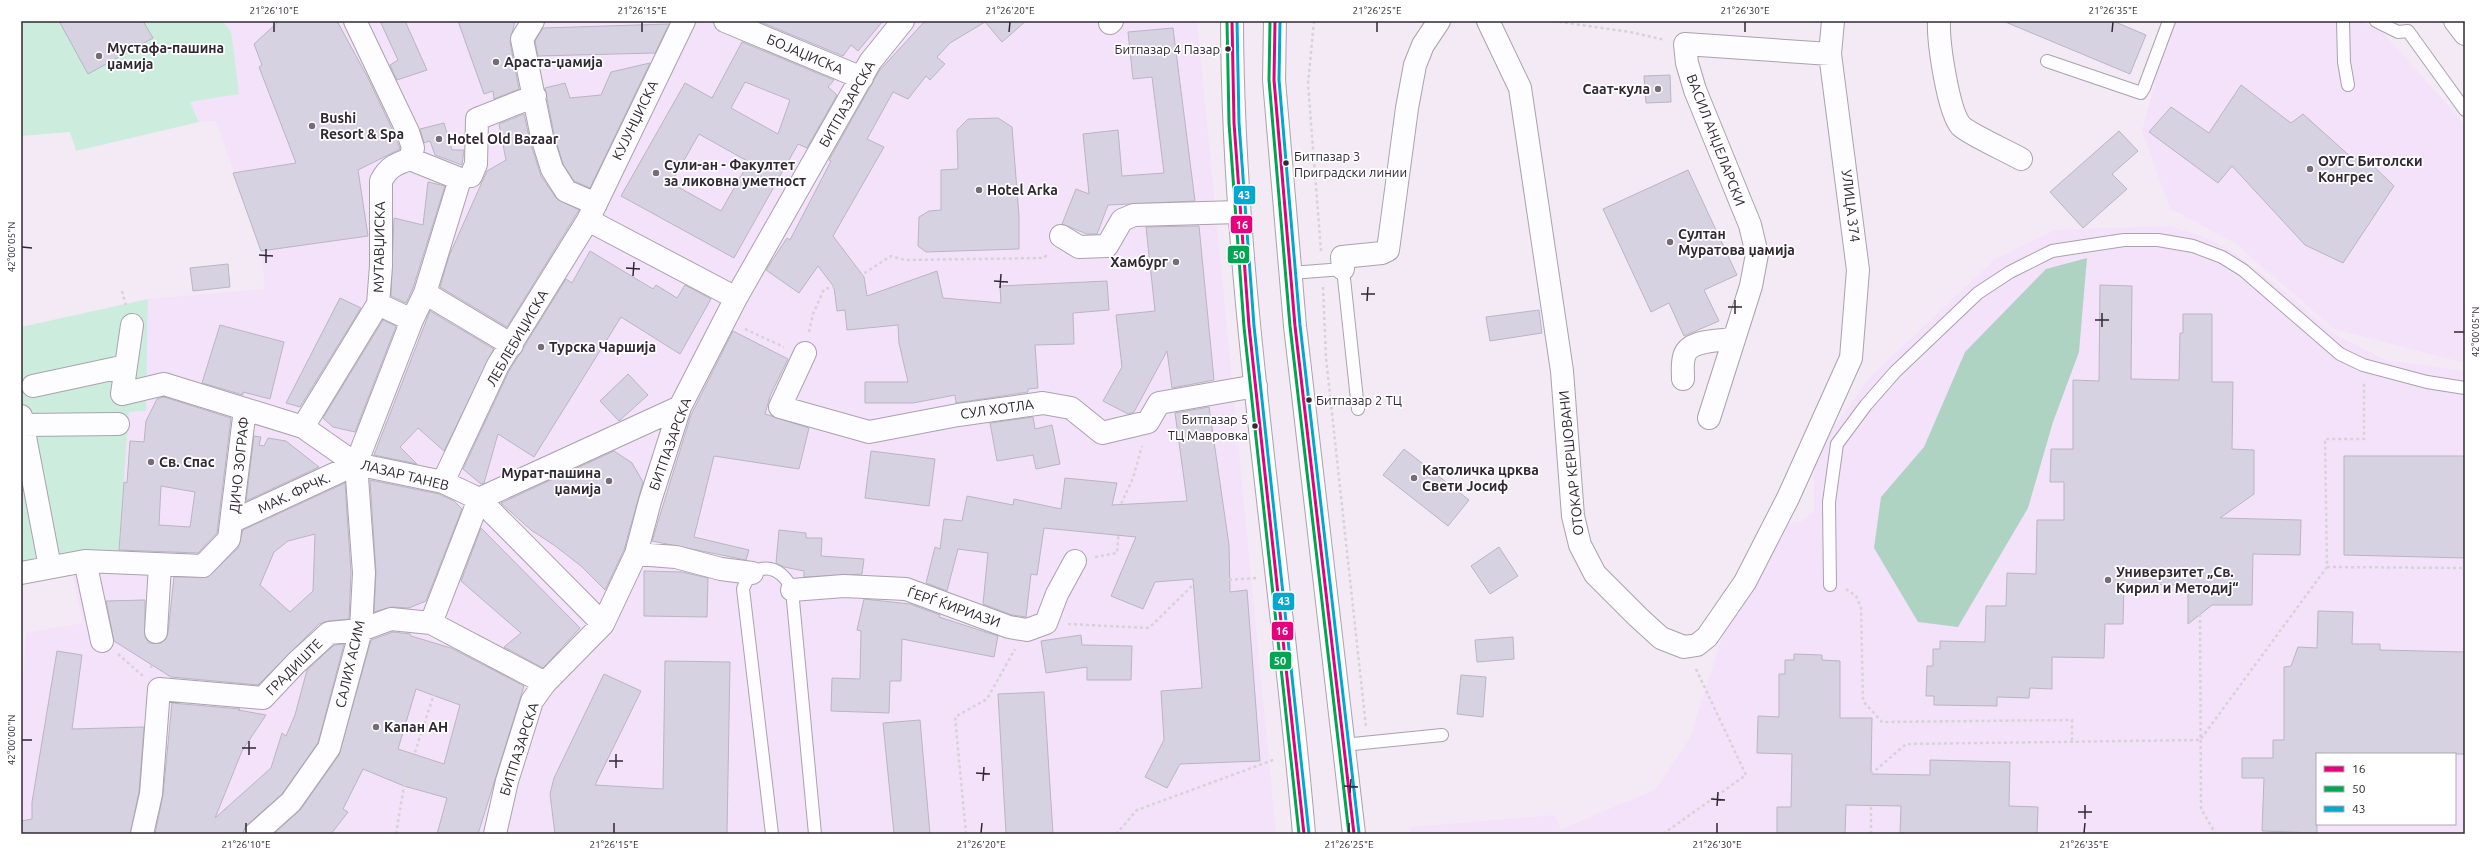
<svg xmlns="http://www.w3.org/2000/svg" width="2486" height="855" viewBox="0 0 2486 855" font-family="Ubuntu,sans-serif">
  <rect width="100%" height="100%" fill="#f3eaf6"/>
  <path fill="#f4e2fa" fill-rule="evenodd" d="M222,21H1197L1276,834H21V716L26,633L83,623L71,570L120,523L129,412L146,411L148,299L265,289L261,251L216,121L199,122L190,102L231,31Z
    M2171,21H2360L2383,33L2453,111L2465,127V359L2461,362L2334,329L2236,244L2170,208L2142,131Z
    M2170,226L2205,237L2233,252L2291,296L2332,333L2386,360L2465,371V834H1411L1410,827L1555,815L1561,829L1655,790L1690,738L1722,637L1782,522H1801L1814,511V469L1820,447L1869,378L1994,260L2055,230ZM2317,754H2455V824H2317Z"/>
  <path fill="#ccedde" d="M21,21H222L231,31L239,94L190,102L199,122L76,151L70,132L21,136Z
    M148,299L146,411L129,412L118,556L21,573V327Z"/>
  <path fill="#aed3c3" d="M2087,258L2079,352L2053,422L2028,508L1958,627L1918,622L1874,548L1881,497L1924,447L1965,352L2046,269Z"/>
  <path fill="#d7d2e1" stroke="#b9b5c1" fill-rule="evenodd" d="M59,21H143L153,38L88,74Z
    M279,21H337L368,78L396,137L400,149L358,170L368,236L261,251L233,173L296,163L259,67L262,65L254,44Z
    M380,21H405L427,70L397,80L390,65L398,60Z
    M458,21H515L510,42L519,89L494,99L493,91L484,94Z
    M758,21H883L858,51L851,45L843,56Z
    M925,21H1026L1002,42L985,22L950,43L937,57L945,64L930,80L926,76L908,99L893,92L867,139L884,147L833,236L864,277L867,296L937,271L943,298L1001,303L1000,286L1107,281L1109,310L1073,313L1074,344L1035,345L1038,388L1028,389V392L956,403L955,395L913,403H865V382H908L899,343L898,325L847,330L845,310L837,311L834,287L818,266L799,293L766,270L787,238L790,240L831,161L829,160L879,71Z
    M2003,21H2113L2146,35L2130,74Z
    M669,24L655,53L538,56L535,41L543,28Z
    M1173,28L1195,201L1108,205L1097,234H1087L1062,224L1076,189L1089,194L1083,134L1118,130L1122,176L1164,173L1152,77L1133,79L1128,32Z
    M742,42L834,80L828,87L837,95L807,148L798,144L734,258L621,196L685,83L712,98ZM745,82L790,100L778,134L731,108ZM699,134L749,162L721,211L671,183Z
    M650,63L590,188L574,181L563,164L554,134L545,88L565,83L570,98L601,95L611,72Z
    M1670,75L1671,102L1646,103L1644,76Z
    M2241,85L2291,123L2303,114L2352,158L2368,161L2394,186L2343,263L2305,245L2232,166L2218,183L2149,132L2171,107L2209,133Z
    M524,114L530,141L541,176L556,198L579,210L507,327L440,287L449,256L487,171L506,160L499,124Z
    M998,118L1012,127L1019,216V249L926,252L918,246L919,217L929,211L941,210V170L958,169L957,130L968,119Z
    M444,123L452,150H464L462,165L435,155L430,141L424,143L420,129Z
    M2119,131L2138,151L2112,174L2127,189L2083,228L2050,192Z
    M1688,170L1737,275L1704,290L1719,321L1684,336L1669,303L1651,312L1603,209Z
    M428,182L445,186L413,288L406,303L391,296L394,218L423,225Z
    M1199,226L1214,380L1172,388L1167,351L1134,412L1128,414L1103,401L1122,367L1116,315L1155,311L1146,227Z
    M590,251L653,289L656,285L677,298L685,285L711,299L680,354L621,317L534,457L498,434L484,483L481,484L463,469L509,371L566,279L572,283Z
    M228,264L230,287L193,291L190,268Z
    M2100,285L2132,286L2131,379L2179,380L2180,333H2183V314H2212V382H2233L2232,449L2254,450V494L2220,518L2301,520L2300,555L2253,554L2252,605H2212L2188,624V585L2124,584L2123,624H2105L2104,658L2052,657V689L2030,688L2029,698L1997,697V706L1934,705V696H1926L1927,666H1933V649H1940V641L1985,642L1986,606H2006L2007,573L2036,574L2037,520H2064V482H2050L2051,449H2073V380L2099,381Z
    M340,298L361,308L300,407L286,403Z
    M1539,310L1542,333L1490,341L1486,317Z
    M430,311L494,349L444,451L418,428L400,447L417,464L374,455Z
    M383,320L396,326L355,432L333,427L323,418Z
    M220,325L284,342L270,399L243,392V395L202,383Z
    M733,331L788,359L770,396L765,414L809,428L799,469L714,456L694,537L749,550L746,560L652,541L691,415Z
    M628,374L648,395L619,421L600,401Z
    M164,397L231,418L217,533L198,553L119,550L124,482L127,483L130,441L144,442L146,421L157,399ZM161,486L195,492L190,527L159,525Z
    M1209,407L1229,545L1230,592L1247,590L1260,761L1180,764L1167,788L1145,777L1164,740L1161,691L1202,688L1193,579L1155,582L1143,609L1111,596L1136,537L1044,528L1037,575L1031,574L1026,617L1012,615L983,604L988,553L958,549L947,591L926,583L935,547L940,549L944,519L962,521L967,496L1013,505L1014,499L1061,509L1065,478L1117,483L1112,505L1187,501L1175,413Z
    M1033,417L1035,429L1052,425L1060,464L1036,469L1033,455L997,461L990,423Z
    M254,436L261,437L259,445L264,446L268,438L286,441L319,467L246,501Z
    M1404,449L1469,500L1448,526L1383,475Z
    M614,451L632,463L643,482L624,550L605,590L581,566L554,545L531,530L501,503Z
    M871,451L935,459L929,506L865,498Z
    M2344,456H2465V558L2344,555Z
    M370,480L439,494L454,501L462,509L426,601L409,608L392,607L374,612L376,572Z
    M345,483L351,573L349,619L328,621L319,624L258,685L171,677L114,641L106,601L145,600V637L149,643H161L166,639L168,633L174,577H208L238,548L243,530ZM315,534L313,591L290,612L260,585L274,552L288,541Z
    M481,528L580,628L543,668L504,647L521,633L461,581Z
    M779,530L806,533V538H822L821,556L864,559L862,574L804,577V571L784,567L776,563Z
    M1499,547L1518,576L1490,594L1471,566Z
    M644,571L682,572L708,578L707,617L644,616Z
    M864,599L910,604L940,615L939,617L998,636L994,657L902,639L901,681H890L889,713L831,711L832,678L860,679L861,631L857,630Z
    M2318,611L2353,612L2352,644H2380V650L2465,652V754H2317V833L2262,831L2264,778H2242V758H2273V740H2284V667L2291,666L2298,647L2317,648Z
    M393,632L410,634L411,636L451,648L524,686L478,834H437L447,798L404,786L363,769L343,809L348,812L331,834H274L301,809L339,755L371,640ZM416,689L460,705L444,764L398,749Z
    M1081,635L1082,645L1132,646L1131,680H1087V667L1046,673L1041,641Z
    M1513,637L1514,659L1477,662L1475,640Z
    M344,644L318,743L282,794L247,825L243,834H155L163,795L172,703L240,709L238,710L266,715L242,751L215,818L271,768L282,733L286,736L295,715L307,670L334,645Z
    M57,651L82,655L72,729L144,727L139,792L130,834H21V821L32,819V802Z
    M1794,654L1822,655V660L1840,661V718H1872L1871,774L1930,775V760L2010,762L2009,806L2038,807L2037,834H1900L1901,806L1846,805L1845,834H1777V807H1791L1792,754L1757,753L1758,716L1779,717V674H1785V660H1794Z
    M665,661L730,662L727,834H555L550,794L554,778L604,674L641,691L595,785L663,789Z
    M1461,675L1486,677L1483,717L1457,714Z
    M1044,692L1053,834H1006L998,694Z
    M920,720L930,834H894L883,723Z"/>
  <g fill="none" stroke-linecap="round" stroke-linejoin="round">
    <defs>
      <path id="lane" d="M2343,21L2344,62L2348,85
        M2376,21L2398,32L2408,31L2465,110
        M2047,61L2141,93L2144,88L2169,21
        M1291,273L1343,269L1358,409
        M1830,585L1829,502L1837,444L1866,405L1895,372L1978,293L2010,272L2052,251L2124,240H2158L2193,246L2222,257L2243,270L2340,354L2363,365L2427,382L2465,388
        M1343,745L1442,735
        M772,834L743,589C753,560 781,563 792,590L815,834"/>
      <path id="street" d="M533,21L522,39L542,137L552,169L566,191L596,204
        M725,21L862,78
        M1488,21L1520,88L1562,371L1573,516L1580,545L1595,574L1638,617L1661,638L1684,647L1697,645L1707,637L1745,582L1788,498L1851,358L1858,270L1830,54L1833,21
        M1939,21C1938,42 1948,111 1961,126C1969,134 2009,152 2021,159
        M1110,23L1112,21
        M471,176L476,164L477,119L535,96
        M588,220L736,298
        M1061,236L1079,247L1107,246L1122,220L1134,215L1239,212
        M1343,269L1342,257L1382,253L1388,250L1407,108L1415,65L1423,45L1439,21
        M425,293L512,345
        M378,304L412,320
        M805,353L780,407L869,432L958,415L1043,403L1071,408L1102,433L1148,422L1159,403L1256,386
        M126,366L122,394L164,384L303,427L356,464L443,482L479,499L603,624
        M1683,379C1683,372 1682,364 1684,357C1688,339 1719,341 1733,339
        M33,386L126,366L132,325
        M21,416L50,567
        M1709,418L1751,286L1757,254L1750,225L1695,90L1687,63L1685,44L1830,54
        M23,425L118,424
        M303,427L378,304L381,266V181C388,167 396,164 410,159
        M443,482L498,365L588,220L684,21
        M233,521L356,464
        M636,554L676,557L721,569L752,573
        M85,561L102,641
        M21,573L85,561L203,566L229,539L245,409
        M792,590L844,586L906,589L1009,627L1027,630L1046,623L1057,594L1075,561
        M431,623L479,499L680,407
        M156,632L160,565
        M142,834L151,794L159,689L263,698L296,663L329,633L361,630L391,619L431,623L545,683
        M255,834L291,802L329,748L361,630L364,573L356,464L412,320L425,293L460,179L410,159L413,148L408,132L355,21
        M495,834L507,781L532,701L545,683L603,624L636,554L650,501L680,407L736,298L870,62L903,21"/>
      <path id="secondary" d="M1232,21C1233,293 1281,563 1304,834
        M1275,21L1274,80L1295,326L1354,834
        M2455,21L2465,34"/>
    </defs>
    <use href="#lane" stroke="#aaa2ac" stroke-width="14"/>
    <use href="#street" stroke="#aaa2ac" stroke-width="24"/>
    <use href="#secondary" stroke="#aaa2ac" stroke-width="24"/>
    <path stroke="#d5d3d7" stroke-width="2.5" stroke-dasharray="3 3" stroke-linecap="butt" d="M1314,21L1308,84L1321,251
      M1553,21L1630,32L1665,40
      M1323,287L1326,358L1366,727
      M122,291L126,306
      M745,329L784,347
      M809,332L813,314L824,289L846,285L891,256L905,260L1044,258L1048,253
      M1095,557L1117,553L1121,504L1133,478L1142,446
      M2327,567L2465,568
      M1846,589L1856,596L1861,608L1863,701L1882,722L2072,720V742
      M2200,614L2201,809L2216,834
      M1068,624L1149,628L1196,582L1256,578
      M118,654L143,676
      M151,668L153,654
      M396,834L404,786L447,654
      M966,834L955,717L987,699L1015,649
      M1116,834L1137,810L1276,759
      M1663,834L1746,775L1695,667
      M1871,834V774L1906,744L2200,740L2327,567L2325,439H2364V382"/>
    <use href="#lane" stroke="#fdfcfe" stroke-width="12"/>
    <use href="#street" stroke="#fdfcfe" stroke-width="22"/>
    <use href="#secondary" stroke="#fdfcfe" stroke-width="22"/>
    <defs>
      <path id="bus-1" d="M1232,21L1234,123L1249,326L1304,834
        M1275,21L1274,80L1295,326L1354,834"/>
      <path id="bus-2" d="M1227,21L1229,123L1244,327L1299,834
        M1270,21L1269,80L1290,326L1349,834"/>
      <path id="bus-3" d="M1237,21L1239,123L1254,326L1309,834
        M1280,21L1279,80L1300,325L1359,833"/>
    </defs>
    <use href="#bus-1" stroke="#fff" stroke-width="6"/>
    <use href="#bus-2" stroke="#fff" stroke-width="6"/>
    <use href="#bus-3" stroke="#fff" stroke-width="6"/>
    <use href="#bus-1" stroke="#e5007d" stroke-width="3"/>
    <use href="#bus-2" stroke="#00a651" stroke-width="3"/>
    <use href="#bus-3" stroke="#00a9ce" stroke-width="3"/>
  </g>
  <path fill="none" stroke="#302833" stroke-width="1.5" d="M274,32V22M642,32V22M1009,32L1010,22M1377,32V22M1745,32V22M2112,32L2113,22M22,247L32,248M259,255L273,256M266,263V249M626,268L640,269M633,276L634,262M994,281L1008,282M1000,288L1001,274M1361,294H1375M1367,301L1368,287M1728,307H1742M1735,314V300M2095,320H2109M2102,327V313M2454,332H2464M22,740H32M242,748H256M249,755V741M609,761H623M616,768V754M976,773L990,774M983,781L984,767M1344,786L1358,787M1350,793L1351,779M1711,799L1725,800M1717,806L1718,792M2078,812H2092M2085,819V805M246,833V823M614,833V823M981,833L982,823M1349,833V823M1717,833V823M2084,833L2085,823"/>
  <g fill="#302833" stroke="#fff" stroke-width="1.5">
    <circle cx="1228" cy="49" r="3.5"/>
    <circle cx="1286" cy="163" r="3.5"/>
    <circle cx="1309" cy="400" r="3.5"/>
    <circle cx="1255" cy="426" r="3.5"/>
  </g>
  <g fill="#746c77" stroke="#fff" stroke-width="1.5">
    <circle cx="99" cy="56" r="4"/>
    <circle cx="496" cy="62" r="4"/>
    <circle cx="1658" cy="89" r="4"/>
    <circle cx="312" cy="126" r="4"/>
    <circle cx="439" cy="139" r="4"/>
    <circle cx="2310" cy="169" r="4"/>
    <circle cx="656" cy="173" r="4"/>
    <circle cx="979" cy="190" r="4"/>
    <circle cx="1670" cy="242" r="4"/>
    <circle cx="1176" cy="262" r="4"/>
    <circle cx="541" cy="347" r="4"/>
    <circle cx="151" cy="462" r="4"/>
    <circle cx="1414" cy="478" r="4"/>
    <circle cx="609" cy="481" r="4"/>
    <circle cx="2108" cy="580" r="4"/>
    <circle cx="376" cy="727" r="4"/>
  </g>
  <g text-anchor="middle" stroke-width="3.5" stroke-linejoin="round" paint-order="stroke">
    <g font-size="13" fill="#302833" stroke="#fff" text-anchor="end">
      <text x="1220" y="54">Битпазар 4 Пазар</text>
      <text x="1294" y="161" text-anchor="start">Битпазар 3<tspan x="1294" dy="16">Приградски линии</tspan></text>
      <text x="1316" y="405" text-anchor="start">Битпазар 2 ТЦ</text>
      <text x="1248" y="424">Битпазар 5<tspan x="1248" dy="16">ТЦ Мавровка</tspan></text>
    </g>
    <g font-size="14" font-weight="bold" fill="#302833" stroke="#fff" text-anchor="start">
      <text x="107" y="53">Мустафа-пашина<tspan x="107" dy="16">џамија</tspan></text>
      <text x="504" y="67">Араста-џамија</text>
      <text x="1650" y="94" text-anchor="end">Саат-кула</text>
      <text x="320" y="123">Bushi<tspan x="320" dy="16">Resort &amp; Spa</tspan></text>
      <text x="447" y="144">Hotel Old Bazaar</text>
      <text x="2318" y="166">ОУГС Битолски<tspan x="2318" dy="16">Конгрес</tspan></text>
      <text x="664" y="170">Сули-ан - Факултет<tspan x="664" dy="16">за ликовна уметност</tspan></text>
      <text x="987" y="195">Hotel Arka</text>
      <text x="1678" y="239">Султан<tspan x="1678" dy="16">Муратова џамија</tspan></text>
      <text x="1168" y="267" text-anchor="end">Хамбург</text>
      <text x="549" y="352">Турска Чаршија</text>
      <text x="159" y="467">Св. Спас</text>
      <text x="1422" y="475">Католичка црква<tspan x="1422" dy="16">Свети Јосиф</tspan></text>
      <text x="601" y="478" text-anchor="end">Мурат-пашина<tspan x="601" dy="16">џамија</tspan></text>
      <text x="2116" y="577">Универзитет „Св.<tspan x="2116" dy="16">Кирил и Методиј“</tspan></text>
      <text x="384" y="732">Капан АН</text>
    </g>
    <g font-size="14" fill="#302833" stroke="#fff">
      <text transform="translate(805 54) rotate(23)" y="5">БОЈАЏИСКА</text>
      <text transform="translate(847 104) rotate(-60)" y="5">БИТПАЗАРСКА</text>
      <text transform="translate(635 120) rotate(-64)" y="5">КУЈУНЏИСКА</text>
      <text transform="translate(1716 140) rotate(69)" y="5">ВАСИЛ АНЏЕЛАРСКИ</text>
      <text transform="translate(1851 206) rotate(83)" y="5">УЛИЦА 374</text>
      <text transform="translate(379 247) rotate(-89)" y="5">МУТАВЏИСКА</text>
      <text transform="translate(517 338) rotate(-60)" y="5">ЛЕБЛЕБИЏИСКА</text>
      <text transform="translate(997 409) rotate(-8)" y="5">СУЛ ХОТЛА</text>
      <text transform="translate(670 444) rotate(-70)" y="5">БИТПАЗАРСКА</text>
      <text transform="translate(1571 463) rotate(-96)" y="5">ОТОКАР КЕРШОВАНИ</text>
      <text transform="translate(239 465) rotate(-84)" y="5">ДИЧО ЗОГРАФ</text>
      <text transform="translate(405 475) rotate(14)" y="5">ЛАЗАР ТАНЕВ</text>
      <text transform="translate(294 493) rotate(-25)" y="5">МАК. ФРЧК.</text>
      <text transform="translate(954 607) rotate(19)" y="5">ЃЕРЃ ЌИРИАЗИ</text>
      <text transform="translate(350 664) rotate(-77)" y="5">САЛИХ АСИМ</text>
      <text transform="translate(294 667) rotate(-45)" y="5">ГРАДИШТЕ</text>
      <text transform="translate(519 749) rotate(-72)" y="5">БИТПАЗАРСКА</text>
    </g>
  </g>
  <g stroke="#fff" stroke-width="1.5">
    <rect x="1233" y="185" width="23" height="20" rx="4" fill="#00a9ce"/>
    <rect x="1230" y="215" width="23" height="19" rx="4" fill="#e5007d"/>
    <rect x="1227" y="245" width="23" height="19" rx="4" fill="#00a651"/>
    <rect x="1272" y="592" width="23" height="19" rx="4" fill="#00a9ce"/>
    <rect x="1271" y="621" width="23" height="20" rx="4" fill="#e5007d"/>
    <rect x="1269" y="651" width="23" height="19" rx="4" fill="#00a651"/>
  </g>
  <g font-size="11" text-anchor="middle" font-weight="bold" fill="#fff">
    <text x="1244" y="199">43</text>
    <text x="1242" y="229">16</text>
    <text x="1239" y="259">50</text>
    <text x="1284" y="605">43</text>
    <text x="1282" y="635">16</text>
    <text x="1280" y="665">50</text>
  </g>
  <rect width="2486" height="855" fill="none" stroke="#ffffff" stroke-width="44"/>
  <rect x="2316" y="753" width="140" height="72" fill="#ffffff" stroke="#aca9ad"/>
  <rect x="2324" y="766" width="20" height="6" fill="#e5007d" stroke="#aca9ad"/>
  <text x="2352" y="773" font-size="12" fill="#302833">16</text>
  <rect x="2324" y="786" width="20" height="6" fill="#00a651" stroke="#aca9ad"/>
  <text x="2352" y="793" font-size="12" fill="#302833">50</text>
  <rect x="2324" y="806" width="20" height="6" fill="#00a9ce" stroke="#aca9ad"/>
  <text x="2352" y="813" font-size="12" fill="#302833">43</text>
  <rect x="22" y="22" width="2442" height="811" fill="none" stroke="#302833" stroke-width="1.5"/>
  <g font-size="10" text-anchor="middle" fill="#302833">
    <text x="274" y="14">21°26'10"E</text>
    <text x="642" y="14">21°26'15"E</text>
    <text x="1010" y="14">21°26'20"E</text>
    <text x="1377" y="14">21°26'25"E</text>
    <text x="1745" y="14">21°26'30"E</text>
    <text x="2113" y="14">21°26'35"E</text>
    <text transform="translate(11 247) rotate(-90)" y="4">42°00'05"N</text>
    <text transform="translate(2475 332) rotate(-90)" y="4">42°00'05"N</text>
    <text transform="translate(11 740) rotate(-90)" y="4">42°00'00"N</text>
    <text x="246" y="848">21°26'10"E</text>
    <text x="614" y="848">21°26'15"E</text>
    <text x="981" y="848">21°26'20"E</text>
    <text x="1349" y="848">21°26'25"E</text>
    <text x="1717" y="848">21°26'30"E</text>
    <text x="2084" y="848">21°26'35"E</text>
  </g>
</svg>
